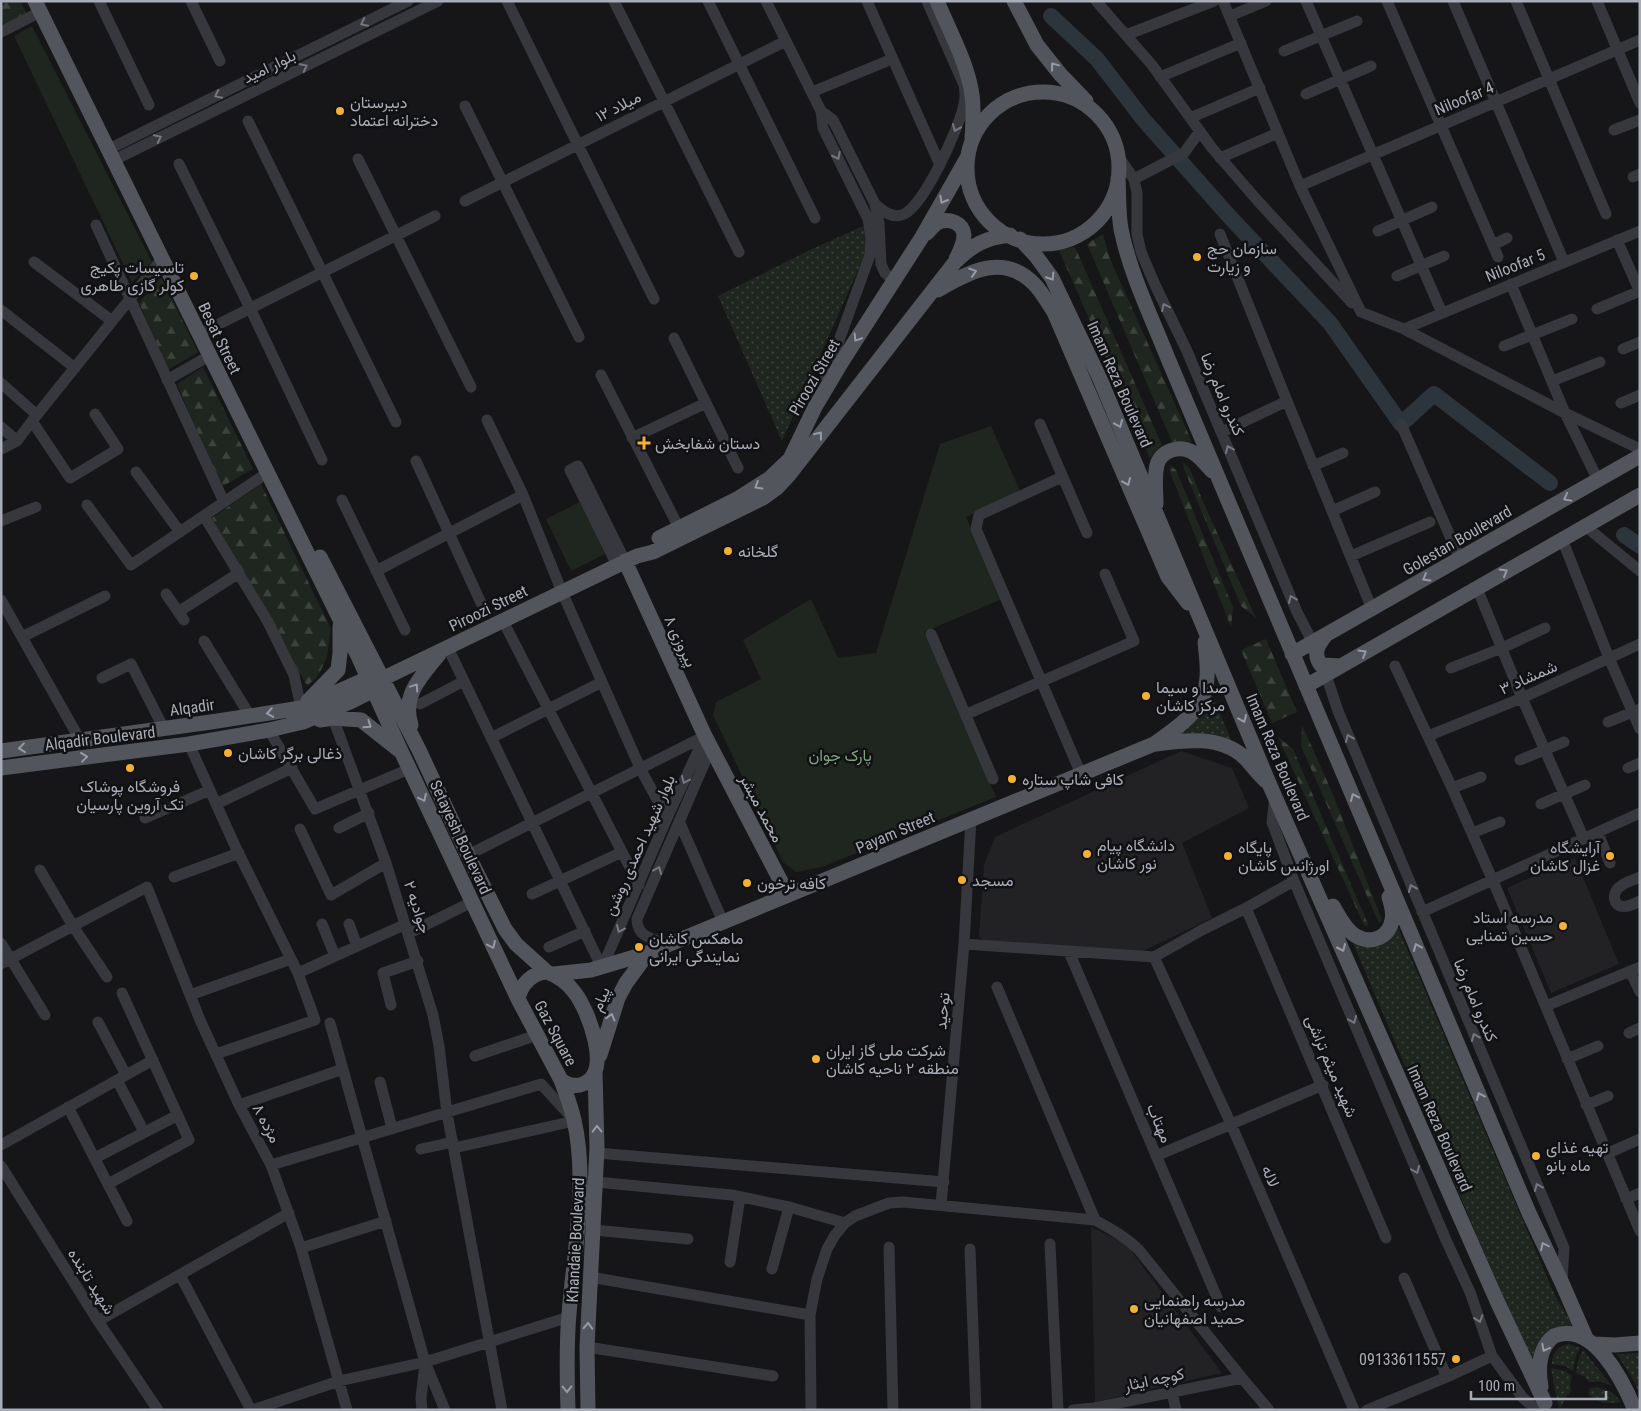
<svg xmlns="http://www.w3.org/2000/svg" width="1641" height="1411" viewBox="0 0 1641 1411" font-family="'Roboto Condensed',Vazirmatn,sans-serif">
  <defs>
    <pattern id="grass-dots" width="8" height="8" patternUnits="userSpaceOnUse" patternTransform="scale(1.25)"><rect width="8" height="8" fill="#1e261f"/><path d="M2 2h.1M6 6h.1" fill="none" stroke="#3c433d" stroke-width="1.8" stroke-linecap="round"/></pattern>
    <pattern id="forest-firs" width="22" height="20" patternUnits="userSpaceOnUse" patternTransform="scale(1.25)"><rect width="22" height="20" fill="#1e261f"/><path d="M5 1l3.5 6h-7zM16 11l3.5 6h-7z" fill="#3c433d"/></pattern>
  </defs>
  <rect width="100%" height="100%" fill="#161618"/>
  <path fill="#222225" d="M1181,751L1232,768L1249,808L1182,843L1212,918L1139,953L984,942L979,936L984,865L995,837Z
    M1575,858L1619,964L1551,993L1507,888Z
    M1091,1227L1126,1244L1222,1373L1095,1402Z"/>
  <path fill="url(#grass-dots)" d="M863,226L867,250L782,441L718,296L810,250Z
    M1210,691L1234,746L1183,737L1180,732Z
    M1397,925L1550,1284L1558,1301L1574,1326C1547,1323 1529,1344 1534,1370L1353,943Z
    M1569,1344L1580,1348L1576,1356L1573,1371L1565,1366L1552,1364C1552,1352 1558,1346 1569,1344Z
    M1583,1350L1612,1386L1602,1382H1589L1585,1377L1576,1373L1578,1361Z
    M1640,1353V1396L1635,1383L1617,1354Z
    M1551,1368L1565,1371L1572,1376L1570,1385L1571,1391L1565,1398L1560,1410L1555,1391Z
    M1590,1388C1604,1387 1613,1391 1621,1402C1608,1404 1597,1403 1588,1394Z"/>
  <path fill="url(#forest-firs)" d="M1,1H20L28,15L5,26L1,18Z
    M1103,234L1110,259L1192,442L1184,441L1172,442L1087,244Z
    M1075,247L1162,445L1156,450L1150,459L1059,250Z
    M161,277L198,352L168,370L139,303Z
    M203,367L253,469L221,487L177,384Z
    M1183,462L1190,469L1204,504L1256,618L1241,606L1184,469Z
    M1170,465L1176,470L1233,607L1231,627L1170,472Z
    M261,484L331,629L327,657L321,670L316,678L307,686L212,518Z
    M1266,639L1297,712L1272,723L1241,650Z
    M1302,725L1332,792L1382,920L1380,923L1378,921L1301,746Z
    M1278,737L1293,749L1368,924L1367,927L1364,925Z"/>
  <path fill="#1e261f" d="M32,26L152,262L132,282L14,36Z
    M991,426L1020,491L966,517L1002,599L924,632L996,797L822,867L796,872L783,862L713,715L716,702L761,679L743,640L811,599L838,658L876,653L940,444Z
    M580,502L605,554L571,571L546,519Z"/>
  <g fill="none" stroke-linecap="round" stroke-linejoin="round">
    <path stroke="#2c353c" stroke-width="16" d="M1051,16L1097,59L1143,119L1228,215L1330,323L1401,424L1434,394L1550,483
      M1624,535L1640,546"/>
    <path stroke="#37383d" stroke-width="11" d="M99,1L149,105
      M191,1L220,61
      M507,1L654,299
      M614,1L739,252
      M708,1L815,218
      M766,1L821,111L823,128L868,219L871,239L870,255L824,382
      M867,1L940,165
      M1096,1L1152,65L1212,148L1257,200L1352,303
      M1223,1L1300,186L1361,312L1404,329L1565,413L1640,449
      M1306,1L1442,313
      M1387,1L1498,257
      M1453,1L1564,262
      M1516,1L1606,214
      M1597,1L1640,103
      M1230,16L1266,1
      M1,32L40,12
      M1126,35L1214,1
      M1284,51L1357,21
      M1160,77L1241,43
      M812,92L892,59
      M1306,94L1371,66
      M465,106L579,337
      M821,111L833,120L875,204L879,223L881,264L885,273L890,277L897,274
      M1190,118L1260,88
      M248,121L396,422
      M1614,130L1640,120
      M109,149L408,1
      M1118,156L1134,179L1137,193V234L1141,252L1156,287L1187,351L1297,612L1313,643
      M1220,158L1278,133
      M358,159L471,387
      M114,160L438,1
      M179,164L250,308L322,460
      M1633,177L1640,174
      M1134,179L1184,153L1200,131
      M1300,186L1640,40
      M465,201L786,41
      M875,204C883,211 891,218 902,215C923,209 960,126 964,104C966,97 965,92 964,85L927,1
      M96,225L224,502
      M1378,231L1432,207
      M1220,234L1287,401L1372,609
      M1617,240L1640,292
      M1493,245L1507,238
      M34,262L112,321
      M1397,276L1444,256
      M1511,284L1565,413L1598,480
      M1597,309L1640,291
      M1,310L75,368
      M1404,329L1640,231
      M207,330L435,216
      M674,338L738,468
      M1504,346L1572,319
      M1623,349L1640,342
      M601,375L679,528
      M167,380L209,356
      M1552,381L1600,362
      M1,383L37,415
      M1621,403L1640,395
      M487,420L523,495L562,592L641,770L667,818
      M32,421L70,478L118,449L95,414
      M1040,424L1087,533
      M1401,424L1460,559
      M1,427L17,441
      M1222,432L1287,401
      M632,438L706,403
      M1,449L17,441L32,421L162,259
      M416,461L481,603
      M1313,466L1343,453
      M136,472L180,532
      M1062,477L979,515L976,529L1081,774
      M342,500L405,630
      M87,505L131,565L267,473
      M1332,511L1375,492
      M204,516L268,622L294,675L301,708
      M1,521L36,507
      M1584,525L1640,571
      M1562,539L1609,658L1640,729
      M1351,556L1430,522
      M617,565L570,470L578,466L625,561
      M376,571L523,495
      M1477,588L1522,698L1584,839
      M166,594L184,620
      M1,600L80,740
      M178,612L239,573
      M503,621L639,885
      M931,634L993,779
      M22,637L105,596
      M204,641L250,716
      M448,648L602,968
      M1395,666L1452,788L1493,881L1640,1231
      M1451,668L1502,648L1545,628
      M1326,675L1338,711L1564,1248L1562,1281
      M102,678L131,664L164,729
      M420,704L464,681
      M967,714L1134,641L1105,574
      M333,718L386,863L433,1015L439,1046L447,1113L502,1410
      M1608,722L1640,709
      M269,730L315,809L409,769
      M1428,736L1522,698L1640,644
      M491,738L602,682
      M189,744L236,848L298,973L315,1020L216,1054
      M1520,760L1564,742
      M1628,768L1640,763
      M1452,788L1481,777
      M1275,797L1272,822L1294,881L1446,1240L1470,1292L1492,1356L1523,1398L1537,1410
      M216,804L292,768
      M1541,804L1585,785
      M145,818L210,790
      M679,821L723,922
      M339,828L369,813
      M300,829L331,895L386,863
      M1472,833L1500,822
      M1598,833L1610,863
      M468,855L705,736
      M40,870L73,926L107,977
      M174,877L239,853
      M1640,877C1634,880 1626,882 1621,886C1614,890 1611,902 1620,906C1627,908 1634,904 1640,901
      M532,894L622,852
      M1246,908L1386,1238
      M1422,912L1640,813
      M322,924L335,956
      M349,924L357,946
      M409,933L472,902
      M1,943L45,1015
      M671,944C655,939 637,939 637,919L711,748
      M964,944L1154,957L1202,930L1246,908L1294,881
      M549,947L585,931
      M1069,952L1221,1307
      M1154,957L1231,1124L1354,1410
      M1,964L147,887L200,1020L239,1105L271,1165L301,1248L347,1410
      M602,968L667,818L705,736
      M1630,971L1640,992
      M298,973L406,924
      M997,987L1095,1220
      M190,995L291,959
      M391,1005L383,973L418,961
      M1546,1006L1640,967
      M98,1022L126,1075
      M330,1023L425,1362L445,1410
      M1629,1033L1640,1028
      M475,1056L537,1035
      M1567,1059L1598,1046
      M117,1080L144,1132
      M380,1082L392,1128
      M239,1105L343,1069
      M1586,1105L1608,1096
      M68,1107L127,1221
      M1,1145L153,1060
      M454,1148L574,1121
      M421,1149L453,1142
      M597,1153L944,1182
      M1606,1154L1640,1139
      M1156,1156L1323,1085
      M95,1158L178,1115
      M271,1165L541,1084L574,1120
      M1,1166L98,1321L158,1410
      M596,1182L732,1195L789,1207L845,1223
      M108,1184L189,1140L122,993
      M1626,1199L1640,1193
      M941,1205L964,944L971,819
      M594,1230L688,1239
      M1050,1244L1058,1410
      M889,1247L893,1410
      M301,1248L386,1221
      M970,1249L976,1410
      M730,1262L740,1197
      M772,1269L789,1207
      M180,1275L251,1410
      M590,1277L810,1315
      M1404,1278L1447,1377
      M98,1321L289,1213
      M587,1347L773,1376
      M1172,1392L1176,1410
      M253,1410L339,1381L425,1362L569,1317
      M422,1410L421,1398L425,1364
      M811,1410L810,1315L817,1279L827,1249L835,1235L845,1223L855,1216L889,1203L903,1202L1095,1220C1111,1229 1126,1237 1139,1250L1242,1378L1269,1410
      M1073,1410L1094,1408L1242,1378
      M1367,1410L1447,1377L1492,1356"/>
    <path stroke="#53555c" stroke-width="15" d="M35,1L358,656L401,751L518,999
      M937,1C949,30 968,64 972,95C974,109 973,124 972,138
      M1014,1L1037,45L1060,74L1086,101
      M967 168a76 76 0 1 1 152 0a76 76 0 1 1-152 0Z
      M1118,178C1119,195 1118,212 1121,229C1130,274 1152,318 1169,361L1529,1213L1562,1283L1586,1338
      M927,233C931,229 934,224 939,222C950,218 963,223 964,235C964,244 960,251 956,259
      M1020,239L1036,256L1052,278L1100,379L1271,788L1497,1301L1545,1403
      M938,290C970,271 1005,252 1036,286C1043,294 1048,303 1054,312L1168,577L1188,603
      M1156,504C1156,492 1154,477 1157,465C1161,450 1180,445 1192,452C1200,456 1206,465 1212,471
      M659,538L737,499L770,478L790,459L815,407L843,360L922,237L967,158
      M320,557L419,750L468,855L505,929L516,944L547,972
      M625,561L705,736L788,895
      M1325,636C1317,646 1313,654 1321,665L1341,666
      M1292,654L1640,456
      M1306,686L1640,495
      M308,701L338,670L340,653V626
      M320,720L333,718L361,720L399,750
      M411,725C401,694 423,675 440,653
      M1156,744C1185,740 1221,735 1245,758C1252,765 1258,774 1266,781
      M1,751L211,722L301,708L368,678L378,679
      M1,768L189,744L269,730L303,722L352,701L374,690L382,679L637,556L653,552L763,498L777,488L789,475L955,262C973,245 984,238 1010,235
      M1333,906C1339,916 1345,930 1356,936C1372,945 1389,937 1392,920C1394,912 1391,904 1389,897
      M547,972C558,976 568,983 575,993C588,1010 613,1073 583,1084C575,1087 568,1085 561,1080L518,999C521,984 532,973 547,972Z
      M554,974L591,970L648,953L1154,744C1178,727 1206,710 1207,677C1208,665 1206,654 1205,642
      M600,1055L618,998L626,983L648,953
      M561,1080C566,1093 571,1107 574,1120C588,1180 574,1253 569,1314C566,1346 567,1378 568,1410
      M1594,1344L1615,1345L1640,1343
      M1541,1387C1538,1369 1538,1348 1554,1336C1593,1320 1623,1381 1635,1410
      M588,1410L587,1347L597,1148L595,1072"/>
  </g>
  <defs><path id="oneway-chevron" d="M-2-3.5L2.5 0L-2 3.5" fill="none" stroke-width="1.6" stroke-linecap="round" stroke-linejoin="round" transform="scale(1.25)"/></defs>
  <g stroke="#757881">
    <use href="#oneway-chevron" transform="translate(364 23) rotate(154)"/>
    <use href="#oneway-chevron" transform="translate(304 67) rotate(-26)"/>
    <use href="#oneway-chevron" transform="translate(218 95) rotate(154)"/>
    <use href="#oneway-chevron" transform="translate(956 128) rotate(113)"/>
    <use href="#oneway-chevron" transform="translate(158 138) rotate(-26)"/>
    <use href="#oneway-chevron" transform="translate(837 156) rotate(63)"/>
    <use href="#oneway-chevron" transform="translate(1165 307) rotate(-116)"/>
    <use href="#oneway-chevron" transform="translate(1229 449) rotate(-113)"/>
    <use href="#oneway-chevron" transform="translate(1292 599) rotate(-113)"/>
    <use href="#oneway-chevron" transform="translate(1349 738) rotate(-113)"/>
    <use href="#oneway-chevron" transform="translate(685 780) rotate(115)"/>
    <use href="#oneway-chevron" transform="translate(658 870) rotate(-67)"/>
    <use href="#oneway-chevron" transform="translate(1412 888) rotate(-113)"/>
    <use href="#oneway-chevron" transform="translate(620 929) rotate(114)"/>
    <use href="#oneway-chevron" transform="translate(1353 1020) rotate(67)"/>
    <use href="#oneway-chevron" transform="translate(1475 1037) rotate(-113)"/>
    <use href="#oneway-chevron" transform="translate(1416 1170) rotate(67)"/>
    <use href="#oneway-chevron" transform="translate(1538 1187) rotate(-113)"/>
    <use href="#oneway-chevron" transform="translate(1479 1319) rotate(71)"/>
  </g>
  <g stroke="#979ba6">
    <use href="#oneway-chevron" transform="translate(1054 66) rotate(-127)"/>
    <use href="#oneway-chevron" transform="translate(943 200) rotate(120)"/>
    <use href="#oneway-chevron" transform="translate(973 272) rotate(-18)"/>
    <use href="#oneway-chevron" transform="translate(1051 277) rotate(58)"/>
    <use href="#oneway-chevron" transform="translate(857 338) rotate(122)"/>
    <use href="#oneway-chevron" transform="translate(1119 424) rotate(67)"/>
    <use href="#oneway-chevron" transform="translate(819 435) rotate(-52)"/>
    <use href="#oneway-chevron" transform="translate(1127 482) rotate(67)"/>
    <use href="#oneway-chevron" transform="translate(758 486) rotate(149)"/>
    <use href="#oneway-chevron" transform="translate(1567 498) rotate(151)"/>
    <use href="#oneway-chevron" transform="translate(1504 572) rotate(-30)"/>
    <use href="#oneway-chevron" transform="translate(1426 578) rotate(150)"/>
    <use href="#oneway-chevron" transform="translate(1363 653) rotate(-31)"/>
    <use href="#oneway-chevron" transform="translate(415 687) rotate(-56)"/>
    <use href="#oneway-chevron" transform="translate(270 713) rotate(171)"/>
    <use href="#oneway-chevron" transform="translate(1243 719) rotate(67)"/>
    <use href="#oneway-chevron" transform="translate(368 725) rotate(35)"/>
    <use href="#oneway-chevron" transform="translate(22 748) rotate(173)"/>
    <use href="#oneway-chevron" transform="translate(84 757) rotate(-7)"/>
    <use href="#oneway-chevron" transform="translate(1354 797) rotate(-114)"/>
    <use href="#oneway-chevron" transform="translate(423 798) rotate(64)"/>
    <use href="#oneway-chevron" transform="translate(492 945) rotate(65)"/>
    <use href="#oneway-chevron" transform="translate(1417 947) rotate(-113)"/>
    <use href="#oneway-chevron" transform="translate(1342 948) rotate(66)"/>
    <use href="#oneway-chevron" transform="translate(611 1017) rotate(-74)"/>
    <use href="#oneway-chevron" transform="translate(1480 1096) rotate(-113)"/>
    <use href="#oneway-chevron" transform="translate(597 1129) rotate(-91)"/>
    <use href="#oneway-chevron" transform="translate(1544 1246) rotate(-116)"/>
    <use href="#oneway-chevron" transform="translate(588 1326) rotate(-87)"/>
    <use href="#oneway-chevron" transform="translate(1545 1348) rotate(118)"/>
    <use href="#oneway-chevron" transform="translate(567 1389) rotate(89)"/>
  </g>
  <g fill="#f2b134" stroke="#111113" stroke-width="2">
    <circle cx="340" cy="111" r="5"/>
    <circle cx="1197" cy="257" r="5"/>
    <circle cx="194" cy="276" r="5"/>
    <path d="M641.5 435.5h5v5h5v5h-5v5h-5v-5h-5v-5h5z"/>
    <circle cx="728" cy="551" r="5"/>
    <circle cx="1146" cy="696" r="5"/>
    <circle cx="228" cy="753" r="5"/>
    <circle cx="130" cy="768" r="5"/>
    <circle cx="1012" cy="779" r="5"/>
    <circle cx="1087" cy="854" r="5"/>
    <circle cx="1228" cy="856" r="5"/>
    <circle cx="1610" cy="856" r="5"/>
    <circle cx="962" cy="880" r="5"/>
    <circle cx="747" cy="883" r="5"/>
    <circle cx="1563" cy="926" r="5"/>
    <circle cx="639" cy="947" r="5"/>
    <circle cx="816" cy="1059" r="5"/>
    <circle cx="1536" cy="1156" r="5"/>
    <circle cx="1134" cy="1309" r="5"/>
    <circle cx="1456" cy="1359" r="5"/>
  </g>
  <g text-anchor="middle" stroke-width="5" stroke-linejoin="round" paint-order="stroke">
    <g font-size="16" fill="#a8adb8" stroke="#111113">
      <text transform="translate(269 66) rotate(-26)" y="6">بلوار امید</text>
      <text transform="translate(1464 98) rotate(-23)" y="6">Niloofar 4</text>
      <text transform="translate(618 106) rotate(-27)" y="6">میلاد ۱۲</text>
      <text transform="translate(1515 265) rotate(-22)" y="6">Niloofar 5</text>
      <text transform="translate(220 338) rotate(64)" y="6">Besat Street</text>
      <text transform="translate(814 377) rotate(-60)" y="6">Piroozi Street</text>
      <text transform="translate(1120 384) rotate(66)" y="6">Imam Reza Boulevard</text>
      <text transform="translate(1223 394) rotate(67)" y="6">کندرو امام رضا</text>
      <text transform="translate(1457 540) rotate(-30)" y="6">Golestan Boulevard</text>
      <text transform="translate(488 608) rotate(-26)" y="6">Piroozi Street</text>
      <text transform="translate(681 641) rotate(65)" y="6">پیروزی ۸</text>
      <text transform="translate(1528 677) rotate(-24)" y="6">شمشاد ۳</text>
      <text transform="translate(192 707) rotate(-8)" y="6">Alqadir</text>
      <text transform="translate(100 738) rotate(-7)" y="6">Alqadir Boulevard</text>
      <text transform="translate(1278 757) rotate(67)" y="6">Imam Reza Boulevard</text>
      <text transform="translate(762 808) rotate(62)" y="6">محمد مبشر</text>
      <text transform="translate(895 832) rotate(-23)" y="6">Payam Street</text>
      <text transform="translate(461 837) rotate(65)" y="6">Setayesh Boulevard</text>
      <text transform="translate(639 845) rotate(-66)" y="6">بلوار شهید احمدی روشن</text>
      <text transform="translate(418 907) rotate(72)" y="6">جوادیه ۲</text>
      <text transform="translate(600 999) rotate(-68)" y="6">پیام</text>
      <text transform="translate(1476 1000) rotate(67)" y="6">کندرو امام رضا</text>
      <text transform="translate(942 1011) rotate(-85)" y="6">توحید</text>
      <text transform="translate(556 1033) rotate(62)" y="6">Gaz Square</text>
      <text transform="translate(1332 1066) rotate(67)" y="6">شهید میثم تراشی</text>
      <text transform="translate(267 1123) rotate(62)" y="6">مژده ۸</text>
      <text transform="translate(1160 1123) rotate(67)" y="6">مهتاب</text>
      <text transform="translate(1440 1128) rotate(66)" y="6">Imam Reza Boulevard</text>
      <text transform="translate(1271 1176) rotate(67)" y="6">لاله</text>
      <text transform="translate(575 1240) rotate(-87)" y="6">Khandaie Boulevard</text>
      <text transform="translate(92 1281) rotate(58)" y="6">شهید تابنده</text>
      <text transform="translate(1154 1379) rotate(-12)" y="6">کوچه ایثار</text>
    </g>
    <g font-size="16" fill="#a8adb8" stroke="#111113" text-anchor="start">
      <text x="350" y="108">دبیرستان<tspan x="350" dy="18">دخترانه اعتماد</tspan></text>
      <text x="1207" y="254">سازمان حج<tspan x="1207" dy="18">و زیارت</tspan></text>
      <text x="184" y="273" text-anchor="end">تاسیسات پکیج<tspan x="184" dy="18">کولر گازی طاهری</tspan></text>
      <text x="655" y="449">دستان شفابخش</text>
      <text x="738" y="557">گلخانه</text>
      <text x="1156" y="693">صدا و سیما<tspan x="1156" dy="18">مرکز کاشان</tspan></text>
      <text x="238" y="759">ذغالی برگر کاشان</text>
      <text x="1022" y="785">کافی شاپ ستاره</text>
      <text x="130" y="792" text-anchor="middle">فروشگاه پوشاک<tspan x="130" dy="18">تک آروین پارسیان</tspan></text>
      <text x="1097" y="851">دانشگاه پیام<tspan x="1097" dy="18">نور کاشان</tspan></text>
      <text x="1238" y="853">پایگاه<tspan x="1238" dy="18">اورژانس کاشان</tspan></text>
      <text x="1600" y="853" text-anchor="end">آرایشگاه<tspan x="1600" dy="18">غزال کاشان</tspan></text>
      <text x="972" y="886">مسجد</text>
      <text x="757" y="889">کافه ترخون</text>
      <text x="1553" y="923" text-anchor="end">مدرسه استاد<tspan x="1553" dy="18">حسین تمنایی</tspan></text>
      <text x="649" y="944">ماهکس کاشان<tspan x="649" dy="18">نمایندگی ایرانی</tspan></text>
      <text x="826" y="1056">شرکت ملی گاز ایران<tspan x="826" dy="18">منطقه ۲ ناحیه کاشان</tspan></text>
      <text x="1546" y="1153">تهیه غذای<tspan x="1546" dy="18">ماه بانو</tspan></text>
      <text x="1144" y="1306">مدرسه راهنمایی<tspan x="1144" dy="18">حمید اصفهانیان</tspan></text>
      <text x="1446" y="1365" text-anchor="end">09133611557</text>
    </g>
    <g font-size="16" fill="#7fa381" stroke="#111113">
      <text x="840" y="761">پارک جوان</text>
    </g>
  </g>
  <rect width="1641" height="1411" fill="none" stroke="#a8adb8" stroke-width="5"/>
  <path d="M1471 1391v8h135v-8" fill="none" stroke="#a8adb8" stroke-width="2.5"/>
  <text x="1478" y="1391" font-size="15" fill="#a8adb8" stroke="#111113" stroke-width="4" paint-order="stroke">100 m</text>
</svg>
